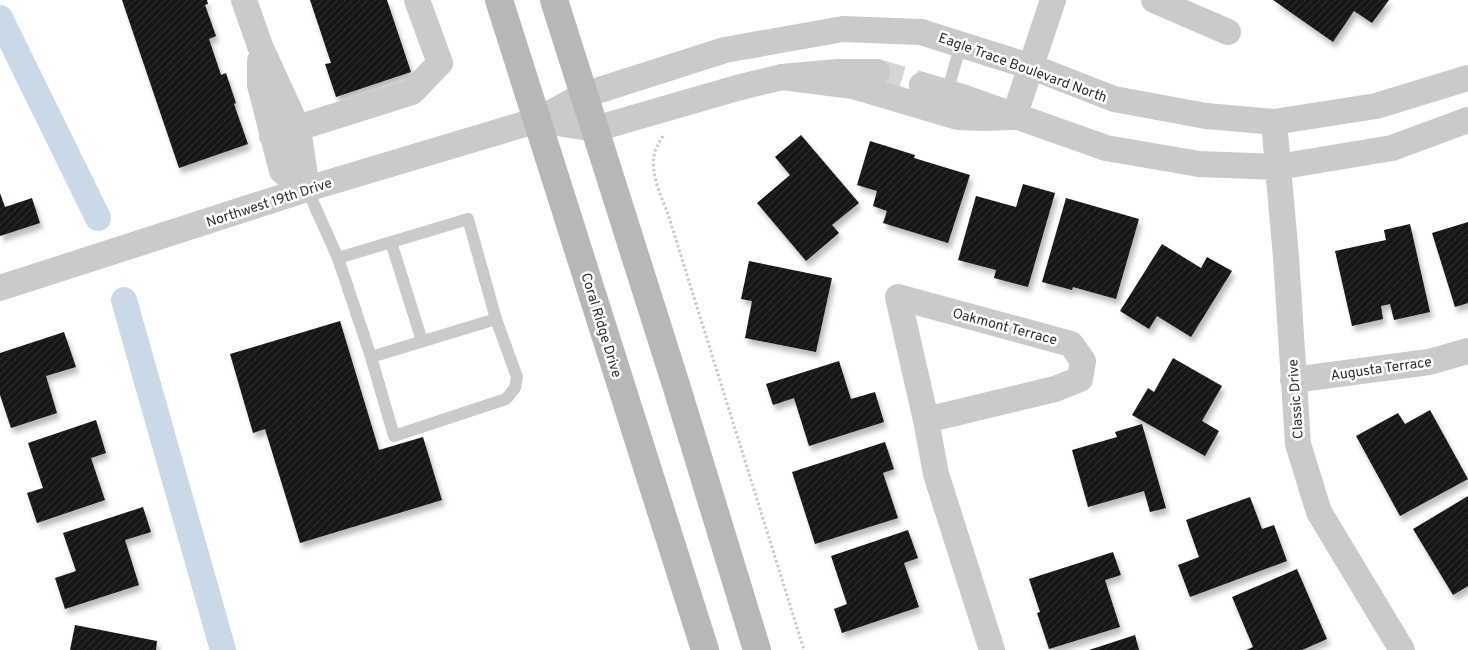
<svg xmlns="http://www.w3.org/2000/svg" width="1468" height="650" viewBox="0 0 1468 650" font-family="Overpass,sans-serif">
  <defs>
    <pattern id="building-hatch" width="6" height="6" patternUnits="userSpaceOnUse" patternTransform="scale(1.25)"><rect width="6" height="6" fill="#141414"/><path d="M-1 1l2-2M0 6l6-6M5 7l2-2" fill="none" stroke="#2e2e2e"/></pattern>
    <filter id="shadow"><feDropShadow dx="3" dy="5.5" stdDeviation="2.5" flood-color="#0004"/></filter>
  </defs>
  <rect width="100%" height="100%" fill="#fff"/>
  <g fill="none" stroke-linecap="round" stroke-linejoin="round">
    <path stroke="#cad9e7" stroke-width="26" d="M0,18L98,218
      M124,300L223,650"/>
  </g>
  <path fill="url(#building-hatch)" filter="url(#shadow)" d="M122,0H207L208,4L205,5L216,36L209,39L221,75L226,73L236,103L234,104L248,144L179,168Z
    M310,0H387L411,72L336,97L325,64L331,63Z
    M1273,0H1389L1372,23L1354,11L1333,42Z
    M801,135L859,203L832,225L839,233L806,261L757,203L790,175L775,157Z
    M870,141L915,155L914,158L970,175L948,243L883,223L887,211L873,206L877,191L857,185Z
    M1023,184L1055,193L1028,287L994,278L996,270L958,260L976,196L1016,207Z
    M0,193L5,207L32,198L40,223L0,236Z
    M1066,198L1139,219L1116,299L1073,287L1072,290L1042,282Z
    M1468,222V303L1455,307L1432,233Z
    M1410,224L1430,312L1394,320L1390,304L1381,306L1383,319L1352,326L1335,251L1386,240L1384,230Z
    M1162,244L1201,268L1207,257L1232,271L1191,337L1157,316L1149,329L1120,311Z
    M749,261L832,278L816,352L745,338L752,301L741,299Z
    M340,321L379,450L423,437L442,500L300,543L265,429L253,433L230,354Z
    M64,332L76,367L46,376L57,413L11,428L0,395V353Z
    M1173,358L1222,386L1202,421L1219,431L1205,456L1132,415L1148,388L1154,392Z
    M839,361L851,399L875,392L884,422L809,446L794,398L773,405L766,384Z
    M1430,410L1468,479L1400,516L1356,436L1398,413L1405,424Z
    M96,420L106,453L91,458L105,500L37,523L27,493L43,488L28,443Z
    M1142,424L1166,508L1150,512L1144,491L1088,507L1072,450L1117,437L1115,432Z
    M885,442L894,469L883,473L898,518L815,544L792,472Z
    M1468,496V586L1453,595L1413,529Z
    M1250,497L1262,529L1274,525L1287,561L1190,597L1178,565L1199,557L1186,520Z
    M143,507L151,532L125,540L139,585L65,609L55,578L76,571L63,533Z
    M908,530L918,558L904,563L919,607L842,633L834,609L847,604L831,556Z
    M1113,552L1121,575L1105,580L1120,627L1049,649L1037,613L1040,612L1029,579Z
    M1297,569L1327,639L1302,650H1246L1253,647L1232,597Z
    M75,625L157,641L156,650H70Z
    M1135,635L1139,650H1089Z"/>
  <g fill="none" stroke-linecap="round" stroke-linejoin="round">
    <path stroke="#d5d5d5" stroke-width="26" stroke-dasharray="26 13" stroke-linecap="butt" d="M877,72L922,85"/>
    <path stroke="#cacaca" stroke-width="3" stroke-dasharray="2.5 2.5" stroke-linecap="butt" d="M663,136C660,141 657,146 655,151C649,171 661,196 668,214L804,650"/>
    <path stroke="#cacaca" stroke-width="12" d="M947,93L961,44
      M307,189L338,258L371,357L394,436L506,399L515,388L517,377L496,319L468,219L338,258
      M391,242L422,341
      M371,357L496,319"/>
    <path stroke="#cacaca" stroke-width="26" d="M244,0L260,46L298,129L307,189
      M1154,0L1228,32
      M260,61V85L282,171L307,189
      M782,77L853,86L958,117L982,118L1014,117L1053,0
      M922,85L965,98L1106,148L1199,164L1278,167L1392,148L1468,120
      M538,120L595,129L737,88L782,77L838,72H877
      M1274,122L1286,257L1298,444L1319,512L1402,650
      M272,136L412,92L440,63L417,0
      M0,288L307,189L538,120L584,95L725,50L843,29L921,32L1032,67L1114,99L1206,116L1274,122L1376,106L1468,78
      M1293,380L1429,362L1468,351
      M926,420L1055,389L1080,379L1083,361L1071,344L898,297L926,420L936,474L992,650"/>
    <path stroke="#b7b7b7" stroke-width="28" d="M499,0L705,650
      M554,0L677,388L757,650"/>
  </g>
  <g text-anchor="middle" stroke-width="5" stroke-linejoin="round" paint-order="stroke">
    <g font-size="14" fill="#2d2d2d" stroke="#fff">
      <text transform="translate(1023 67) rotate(20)" y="5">Eagle Trace Boulevard North</text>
      <text transform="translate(269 202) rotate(-18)" y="5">Northwest 19th Drive</text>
      <text transform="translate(602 325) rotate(73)" y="5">Coral Ridge Drive</text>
      <text transform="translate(1005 326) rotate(15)" y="5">Oakmont Terrace</text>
      <text transform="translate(1381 368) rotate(-8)" y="5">Augusta Terrace</text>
      <text transform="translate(1295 399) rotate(-94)" y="5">Classic Drive</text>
    </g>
  </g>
</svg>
